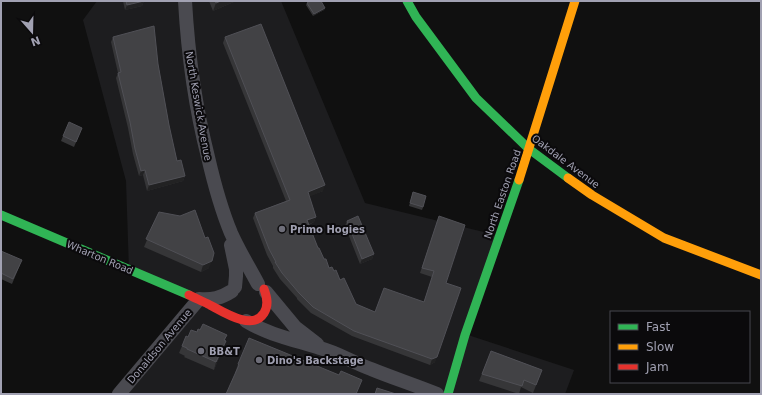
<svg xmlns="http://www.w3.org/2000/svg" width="762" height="395" viewBox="0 0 762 395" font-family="'DejaVu Sans',sans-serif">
  <rect width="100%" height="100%" fill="#101010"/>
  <path fill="#1d1d1f" d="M97,1H281L365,203L500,236L465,334L574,370L565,394H120L199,299L129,270L126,181L83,20Z"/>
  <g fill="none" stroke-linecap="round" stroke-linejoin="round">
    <path stroke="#4a4a50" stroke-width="14" d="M185,1C188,54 195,106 208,157C214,183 221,209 231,233C239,251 249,267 258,284
      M231,245L236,269V276L235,287
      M266,292L295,327L317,344
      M246,321C269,335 295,340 320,348C338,353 354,363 371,369C393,378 415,385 437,394
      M119,394L199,299C212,300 221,298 232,291"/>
    <path stroke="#30b455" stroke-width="9" d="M407,1L416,17L476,98L529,149L568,178
      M1,215L189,295
      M448,394L465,335L519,180"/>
    <path stroke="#ff9f0a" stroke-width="9" d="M568,178L592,195L664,238L761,275
      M519,180L575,1"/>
    <path stroke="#e5322d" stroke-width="9" d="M189,295C195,298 202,301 208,304C222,311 252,332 264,313C269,305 267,297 264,289"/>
  </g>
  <path fill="#363638" d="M123,1H144L142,6L125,10Z
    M209,1H236L213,11Z
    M307,3L325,8L324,10L313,16L306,5Z
    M113,37L158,64L169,125L177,161L185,176L183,181L147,191L143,175L139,176L133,154L128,128L116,78L118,73L111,42Z
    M225,37L323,191L309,196L316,217L314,222L309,225L318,248L329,268L334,271L356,304L375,312L424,302L432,277L420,273L437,222L446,283L435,362L430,365L352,336L311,313L297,299V298L280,279L273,268V266L267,255L253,218L255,213L286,201L223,43Z
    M82,128L74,147L61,141L63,136Z
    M413,192L423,207L422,210L409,206Z
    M159,212L209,268L201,272L144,247Z
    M347,221L374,254L372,259L360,264L345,226Z
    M1,251L20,265L12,284L1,279Z
    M200,330L227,335L225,340L223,348L214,370L184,357L185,356L179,353L182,346L188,337L197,332Z
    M491,351L542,370L533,393L521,387L519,394L479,381Z
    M238,364L339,375L362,380L235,374V373Z"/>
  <path fill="#222223" d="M144,1L142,6L125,10L127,5Z
    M221,1H236L213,11L216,3Z
    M325,8L324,10L313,16L314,14Z
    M145,170L143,175L139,176L141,171Z
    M185,176L183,181L147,191L149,185Z
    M325,185L323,191L306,198L308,192Z
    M316,217L314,222L305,226L307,220Z
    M374,254L372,259L360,264L362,259Z
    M212,261L209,268L201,272L203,265Z
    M226,341L223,348L214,370L216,362Z
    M437,357L435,362L430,365L432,359Z"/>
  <path fill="#424245" stroke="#505056" d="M126,1H144L127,5Z
    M215,1H221L216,3Z
    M310,1H321L325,8L314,14L307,3Z
    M261,24L325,185L308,192L316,217L307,220L318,248H319L324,259H326L329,268L332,267L334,271L336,270L340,280L344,278L356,304L375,312L384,288L424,302L434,271L422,268L439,216L465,225L446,283L461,288L437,357L432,359L354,331L313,307L299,293L282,273L275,262H276L269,249L255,213L290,200L225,37Z
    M154,26L158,64L169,125L177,161L181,160L185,176L149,185L145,170L141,171L135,149L130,122L118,73L121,72L113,37Z
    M69,122L82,128L76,142L63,136Z
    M413,192L426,196L423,207L410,203Z
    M195,210L205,238L208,237L214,253L212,261L203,265L146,239L159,212L180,216Z
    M358,216L374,254L362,259L347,221Z
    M1,251L22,260L13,279L1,273Z
    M203,324L227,335L224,340L226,341L216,362L187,349V348L182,346L186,336L188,337L191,330L197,332L198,329L200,330Z
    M249,338L339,375L341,371L362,380L356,394H226L239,365L238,364Z
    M491,351L542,370L536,385L524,380L522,386L482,374Z
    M377,388L396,394H375Z"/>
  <g fill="#6e6e79" stroke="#0b0a0c" stroke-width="1.5">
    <circle cx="282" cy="229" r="4"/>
    <circle cx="201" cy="351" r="4"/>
    <circle cx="259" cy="360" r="4"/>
  </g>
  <g text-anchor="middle" stroke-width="4" stroke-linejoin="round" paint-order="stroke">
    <g font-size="10" fill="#a1a1b2" stroke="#0b0a0c">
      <text transform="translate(199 106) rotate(80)" y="4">North Keswick Avenue</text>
      <text transform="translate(566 161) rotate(37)" y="4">Oakdale Avenue</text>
      <text transform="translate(502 194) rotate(-71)" y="4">North Easton Road</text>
      <text transform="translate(100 257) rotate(23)" y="4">Wharton Road</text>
      <text transform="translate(159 346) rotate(-50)" y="4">Donaldson Avenue</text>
    </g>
    <g font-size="10" font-weight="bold" fill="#a1a1b2" stroke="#0b0a0c" text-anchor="start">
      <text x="290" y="233">Primo Hogies</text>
      <text x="209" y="355">BB&amp;T</text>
      <text x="267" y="364">Dino's Backstage</text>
    </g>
  </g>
  <rect width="762" height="395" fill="none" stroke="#a1a1b2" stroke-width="4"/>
  <rect x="610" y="311" width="140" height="72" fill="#0b0a0c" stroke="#47464e"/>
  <rect x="618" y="324" width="20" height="6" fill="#30b455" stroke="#47464e"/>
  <text x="646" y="331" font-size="12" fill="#a1a1b2">Fast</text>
  <rect x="618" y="344" width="20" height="6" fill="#ff9f0a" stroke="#47464e"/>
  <text x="646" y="351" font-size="12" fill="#a1a1b2">Slow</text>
  <rect x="618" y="364" width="20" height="6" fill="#e5322d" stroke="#47464e"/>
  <text x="646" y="371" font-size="12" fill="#a1a1b2">Jam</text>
  <g transform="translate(32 32) rotate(160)" stroke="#0b0a0c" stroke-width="3" paint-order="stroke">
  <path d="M0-3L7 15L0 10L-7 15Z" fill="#a1a1b2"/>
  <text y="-6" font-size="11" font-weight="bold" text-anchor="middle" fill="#a1a1b2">N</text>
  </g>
</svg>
